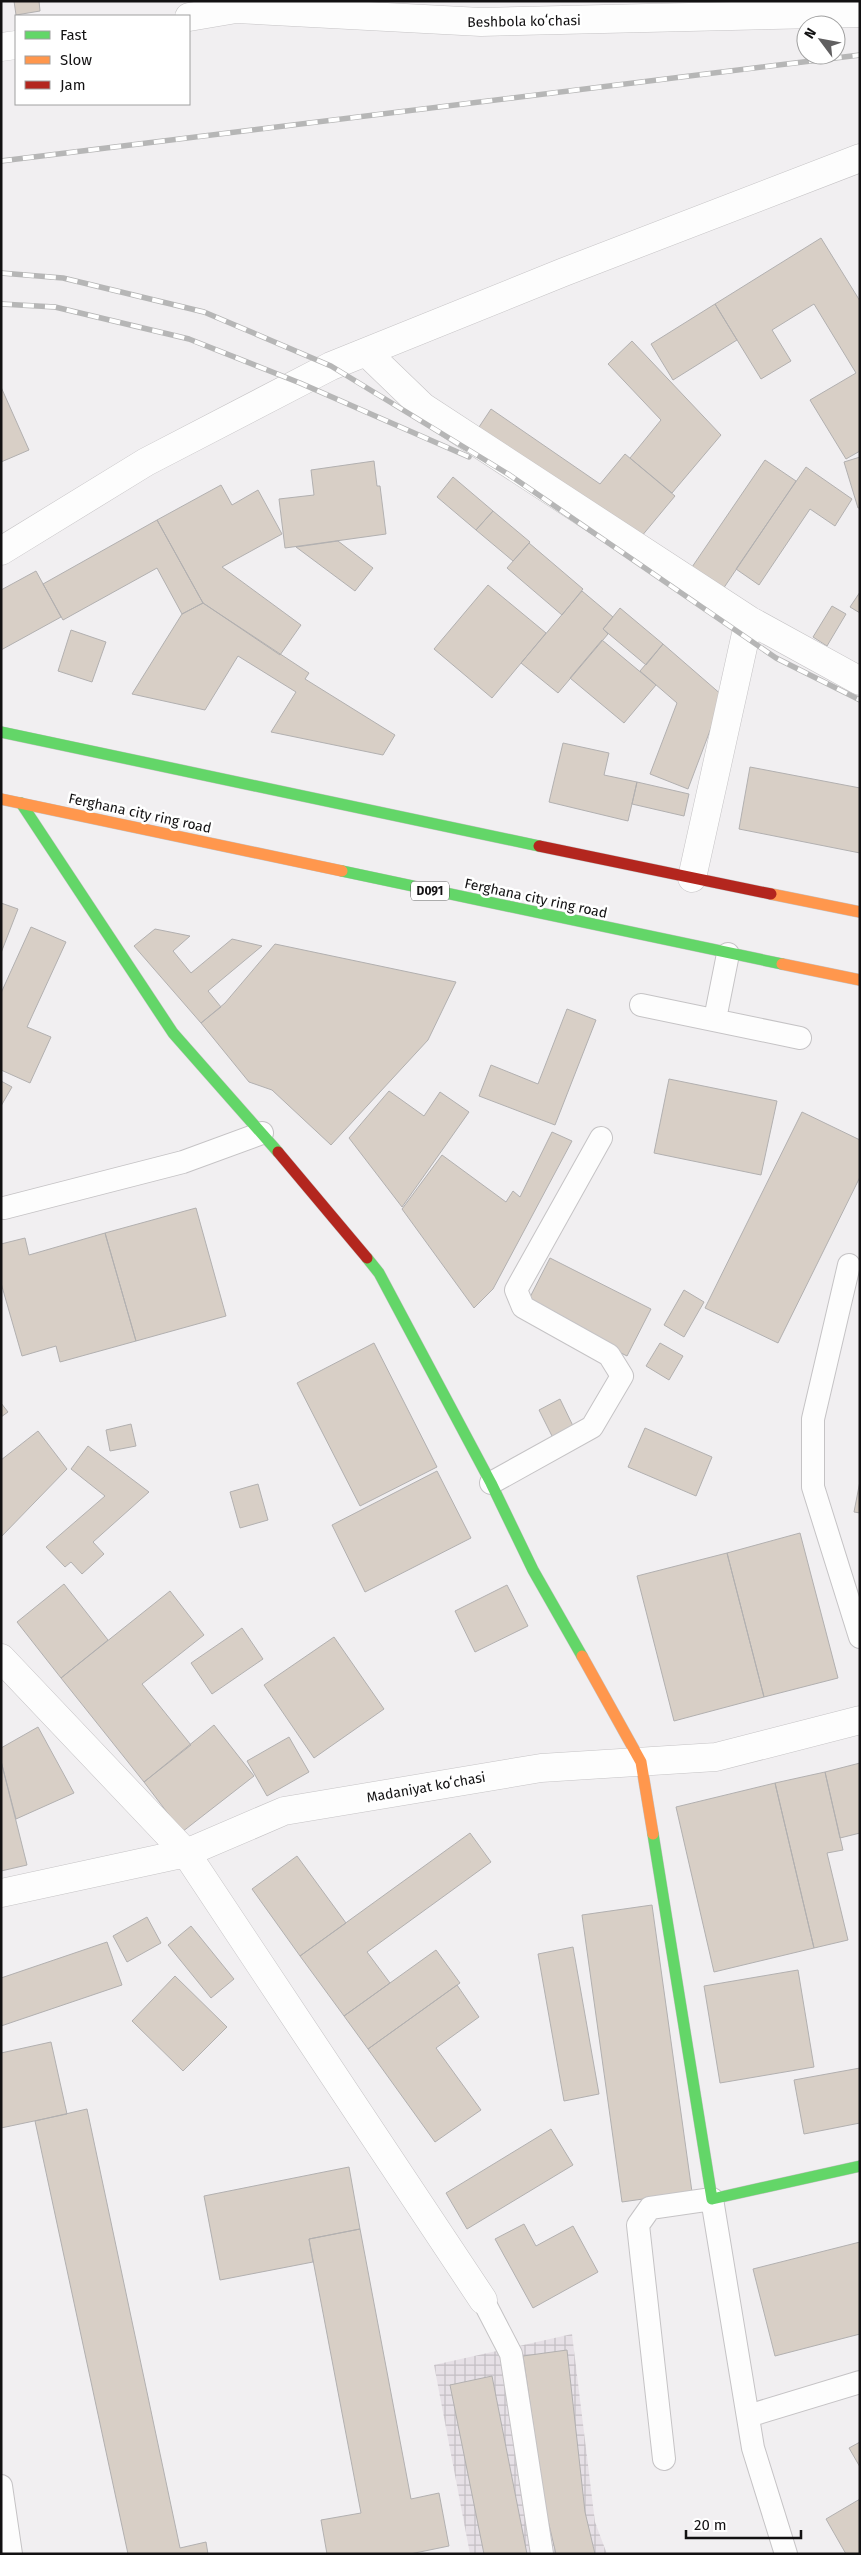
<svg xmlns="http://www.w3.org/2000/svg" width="861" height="2555" viewBox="0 0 861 2555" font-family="'Fira Sans',sans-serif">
  <defs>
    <pattern id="industrial-grid" width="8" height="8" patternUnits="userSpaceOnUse" patternTransform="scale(1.25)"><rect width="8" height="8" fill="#e6e0e6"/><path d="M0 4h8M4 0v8" fill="none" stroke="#c4bfc4"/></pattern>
  </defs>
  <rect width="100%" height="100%" fill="#f1eff1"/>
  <path fill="url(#industrial-grid)" d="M572,2334L595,2522L607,2554H470L434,2365Z"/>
  <path fill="#d8cfc6" stroke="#b2b0b0" d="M14,1H39L40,11L16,15Z
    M821,238L860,301V451L846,459L810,400L856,373L814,304L772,330L791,361L761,379L715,304Z
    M715,304L737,340L673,380L651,344Z
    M632,341L721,435L672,493L630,458L661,420L608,364Z
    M1,387L29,450L1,462Z
    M491,409L600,484L625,454L675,496L636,543L475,433Z
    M860,457V508H858L844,462Z
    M765,460L796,481L721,592L690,570Z
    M374,461L377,486H380L386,534L285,548L279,499L314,495L311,470Z
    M806,467L852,499L835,526L810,509L759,585L736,569Z
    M453,477L493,511L476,530L437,497Z
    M221,485L232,505L258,490L282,534L222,567L301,625L280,655L203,603L157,520Z
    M493,511L530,542L513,561L476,530Z
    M157,520L203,603L182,614L157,568L63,620L43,584Z
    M338,541L373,568L355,591L296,547Z
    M529,543L583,589L562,615L507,568Z
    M36,571L61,617L1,650V590Z
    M488,585L546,633L492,698L434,649Z
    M582,591L613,617L603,629L608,634L558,693L521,663Z
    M860,592V613L850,607Z
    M203,603L309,673L305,679L395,735L383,755L271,732L296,692L238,656L205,710L132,694L182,614Z
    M832,606L846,614L827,646L813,637Z
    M620,608L663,644L646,665L603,629Z
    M71,630L106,642L92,682L58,671Z
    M602,640L656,685L624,723L570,678Z
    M663,644L723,696L688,789L650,774L677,703L640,671Z
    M563,743L609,753L604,775L637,782L628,821L549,802Z
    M750,767L860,788V853L739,829Z
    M637,782L689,794L684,816L632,804Z
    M1,903L18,909L1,953Z
    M31,927L66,942L27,1027L51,1037L30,1083L1,1070V993Z
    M155,929L190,936L173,951L191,973L232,939L262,946L208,991L221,1007L201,1023L134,946Z
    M275,944L456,982L428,1040L331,1145L272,1090L249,1082L201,1023L225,1003Z
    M567,1009L596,1020L555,1125L479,1096L491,1065L538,1084Z
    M669,1079L777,1101L761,1175L654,1153Z
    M1,1081L12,1087L1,1106Z
    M389,1091L424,1116L440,1092L469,1112L402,1207L349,1138Z
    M802,1112L860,1140V1177L778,1343L705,1308Z
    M552,1132L572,1141L493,1289L474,1308L402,1209L442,1155L506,1202L513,1191L520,1197Z
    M196,1208L226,1316L136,1341L105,1233Z
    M105,1233L136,1341L60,1362L56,1346L22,1356L1,1283V1244L25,1238L29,1255Z
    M550,1258L651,1309L627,1356L526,1305Z
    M684,1290L704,1302L684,1337L664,1325Z
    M374,1343L437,1467L360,1506L297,1383Z
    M660,1343L683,1356L669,1380L646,1366Z
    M560,1399L574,1428L553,1438L539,1410Z
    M1,1403L8,1412L1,1417Z
    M131,1424L136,1446L110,1451L106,1430Z
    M645,1428L712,1457L696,1496L628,1467Z
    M38,1431L67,1469L1,1537V1460Z
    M88,1446L149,1492L93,1542L104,1554L82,1574L71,1562L65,1567L46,1547L105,1496L71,1469Z
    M437,1471L471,1538L365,1592L332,1525Z
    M860,1481V1513L854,1512Z
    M258,1484L268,1520L240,1528L230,1492Z
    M800,1533L838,1678L764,1697L727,1553Z
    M727,1553L764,1697L674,1721L637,1576Z
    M64,1584L108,1640L61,1678L17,1622Z
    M507,1585L528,1626L475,1652L455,1611Z
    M170,1591L204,1635L142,1684L191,1745L144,1782L61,1678Z
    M242,1628L263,1659L212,1694L191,1663Z
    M334,1637L384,1709L314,1758L264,1685Z
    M214,1725L254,1776L182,1832L144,1782Z
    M38,1727L74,1793L16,1819L1,1761V1748Z
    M289,1737L309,1772L267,1796L247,1761Z
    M1,1761L27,1865L1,1871Z
    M860,1763V1833L840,1838L825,1772Z
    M825,1772L843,1850L827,1853L848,1940L814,1948L775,1783Z
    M775,1783L814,1948L714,1972L676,1807Z
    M470,1833L491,1862L367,1952L390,1983L344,2016L300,1956Z
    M297,1856L346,1923L300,1956L252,1889Z
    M652,1905L692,2192L622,2202L582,1915Z
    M147,1917L161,1943L127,1962L113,1936Z
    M191,1926L234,1979L211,1998L168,1945Z
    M107,1942L122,1985L1,2026V1978Z
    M573,1947L599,2094L564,2101L538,1954Z
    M436,1950L460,1983L368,2049L344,2016Z
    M798,1970L814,2067L720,2083L704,1986Z
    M175,1976L227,2027L183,2071L132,2021Z
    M457,1985L479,2017L436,2048L481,2110L435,2142L368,2049Z
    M51,2042L67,2114L1,2128V2053Z
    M860,2068V2123L804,2134L794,2080Z
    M87,2109L180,2548L206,2542L208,2554H128L35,2121Z
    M551,2129L573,2165L467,2229L446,2193Z
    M349,2167L360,2229L309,2239L313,2262L220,2280L204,2196Z
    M524,2224L536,2246L573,2226L598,2272L533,2308L495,2239Z
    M360,2229L411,2499L439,2493L449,2546L410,2554H327L321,2520L361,2513L309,2239Z
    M860,2242V2334L775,2356L753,2269Z
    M567,2350L585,2512L595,2554H556L546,2512L523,2356Z
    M492,2376L527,2554H484L450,2385Z
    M860,2442V2467L849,2448Z
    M860,2499V2554H846L826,2519Z"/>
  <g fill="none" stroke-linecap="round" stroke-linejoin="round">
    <defs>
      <path id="lane" d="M641,1005L800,1038
        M715,1019L728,954
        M4,1208L183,1162L262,1133
        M849,1265L813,1419V1487L860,1637
        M491,1483L592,1427L622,1376L609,1355L523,1307L516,1290L601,1138
        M483,2300L511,2354L542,2554
        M748,2416L860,2382
        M664,2459L638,2225L650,2208L712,2199L753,2448L786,2554
        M1,2486L11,2554"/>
      <path id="street" d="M189,17L236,9L481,22L860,13
        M1,47L16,45
        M367,353L423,407L749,620L860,681
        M1,551L146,462L331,366L564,272L860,158
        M692,878L749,620
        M1,1658L186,1853L483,2300
        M1,1893L186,1853L284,1811L541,1768L716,1757L860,1720"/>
      <path id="fast" d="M1,732L539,846
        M21,803L173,1033L278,1152
        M342,871L782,964
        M367,1258L379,1273L491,1483L533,1570L582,1656
        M653,1834L712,2199L860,2166"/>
      <path id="slow" d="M1,799L342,871
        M771,894L860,912
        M782,964L860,980
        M582,1656L641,1762L653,1834"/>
      <path id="jam" d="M539,846L771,894
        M278,1152L367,1258"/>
    </defs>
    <use href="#lane" stroke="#c5c3c5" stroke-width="24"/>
    <use href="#street" stroke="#c5c3c5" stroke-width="29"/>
    <use href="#fast" stroke="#c5c3c5" stroke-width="12"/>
    <use href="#slow" stroke="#c5c3c5" stroke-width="12"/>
    <use href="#jam" stroke="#c5c3c5" stroke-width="12"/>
    <use href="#lane" stroke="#fdfdfd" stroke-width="22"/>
    <use href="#street" stroke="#fdfdfd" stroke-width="28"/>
    <use href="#fast" stroke="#63d668" stroke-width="11"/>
    <use href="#slow" stroke="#ff974d" stroke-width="11"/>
    <use href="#jam" stroke="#b3261e" stroke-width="11"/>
    <defs>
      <path id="rail" d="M1,161L860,55
        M1,273L63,278L204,312L331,366L508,474L776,658L860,700
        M1,304L55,307L189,339L300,383L469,457"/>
    </defs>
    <use href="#rail" stroke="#b6b6b6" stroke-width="5.5"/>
    <use href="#rail" stroke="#fff" stroke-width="4" stroke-dasharray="11" stroke-linecap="butt"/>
  </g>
  <g text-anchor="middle" stroke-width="5" stroke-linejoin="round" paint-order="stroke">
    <rect fill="#fff" stroke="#595859" stroke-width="1" x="411" y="881.5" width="38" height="19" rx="4"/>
    <g font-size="12" font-weight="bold" fill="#121112">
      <text x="430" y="895">D091</text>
    </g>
    <g font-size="14" fill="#121112" stroke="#fff">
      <text transform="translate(524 21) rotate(-1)" y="5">Beshbola koʻchasi</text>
      <text transform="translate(140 813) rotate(12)" y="5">Ferghana city ring road</text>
      <text transform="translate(536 898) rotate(12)" y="5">Ferghana city ring road</text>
      <text transform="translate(426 1787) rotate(-10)" y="5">Madaniyat koʻchasi</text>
    </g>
  </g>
  <rect width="861" height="2555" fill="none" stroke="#121112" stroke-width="5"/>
  <rect x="15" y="15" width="175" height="90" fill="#ffffff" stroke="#a0a0a0"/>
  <rect x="25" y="31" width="25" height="8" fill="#63d668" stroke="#a0a0a0"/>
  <text x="60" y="40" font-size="15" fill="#121112">Fast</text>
  <rect x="25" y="56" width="25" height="8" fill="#ff974d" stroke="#a0a0a0"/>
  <text x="60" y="65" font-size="15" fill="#121112">Slow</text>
  <rect x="25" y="81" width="25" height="8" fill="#b3261e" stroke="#a0a0a0"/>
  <text x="60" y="90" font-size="15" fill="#121112">Jam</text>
  <g transform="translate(821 40) rotate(302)"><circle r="24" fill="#ffffff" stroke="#a0a0a0"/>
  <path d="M0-4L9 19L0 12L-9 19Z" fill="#605f60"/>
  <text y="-8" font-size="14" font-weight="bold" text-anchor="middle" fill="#121112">N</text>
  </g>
  <path d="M686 2530v8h115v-8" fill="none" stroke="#121112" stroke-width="2.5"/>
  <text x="694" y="2530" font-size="15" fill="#121112" stroke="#ffffff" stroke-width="4" paint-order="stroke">20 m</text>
</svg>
